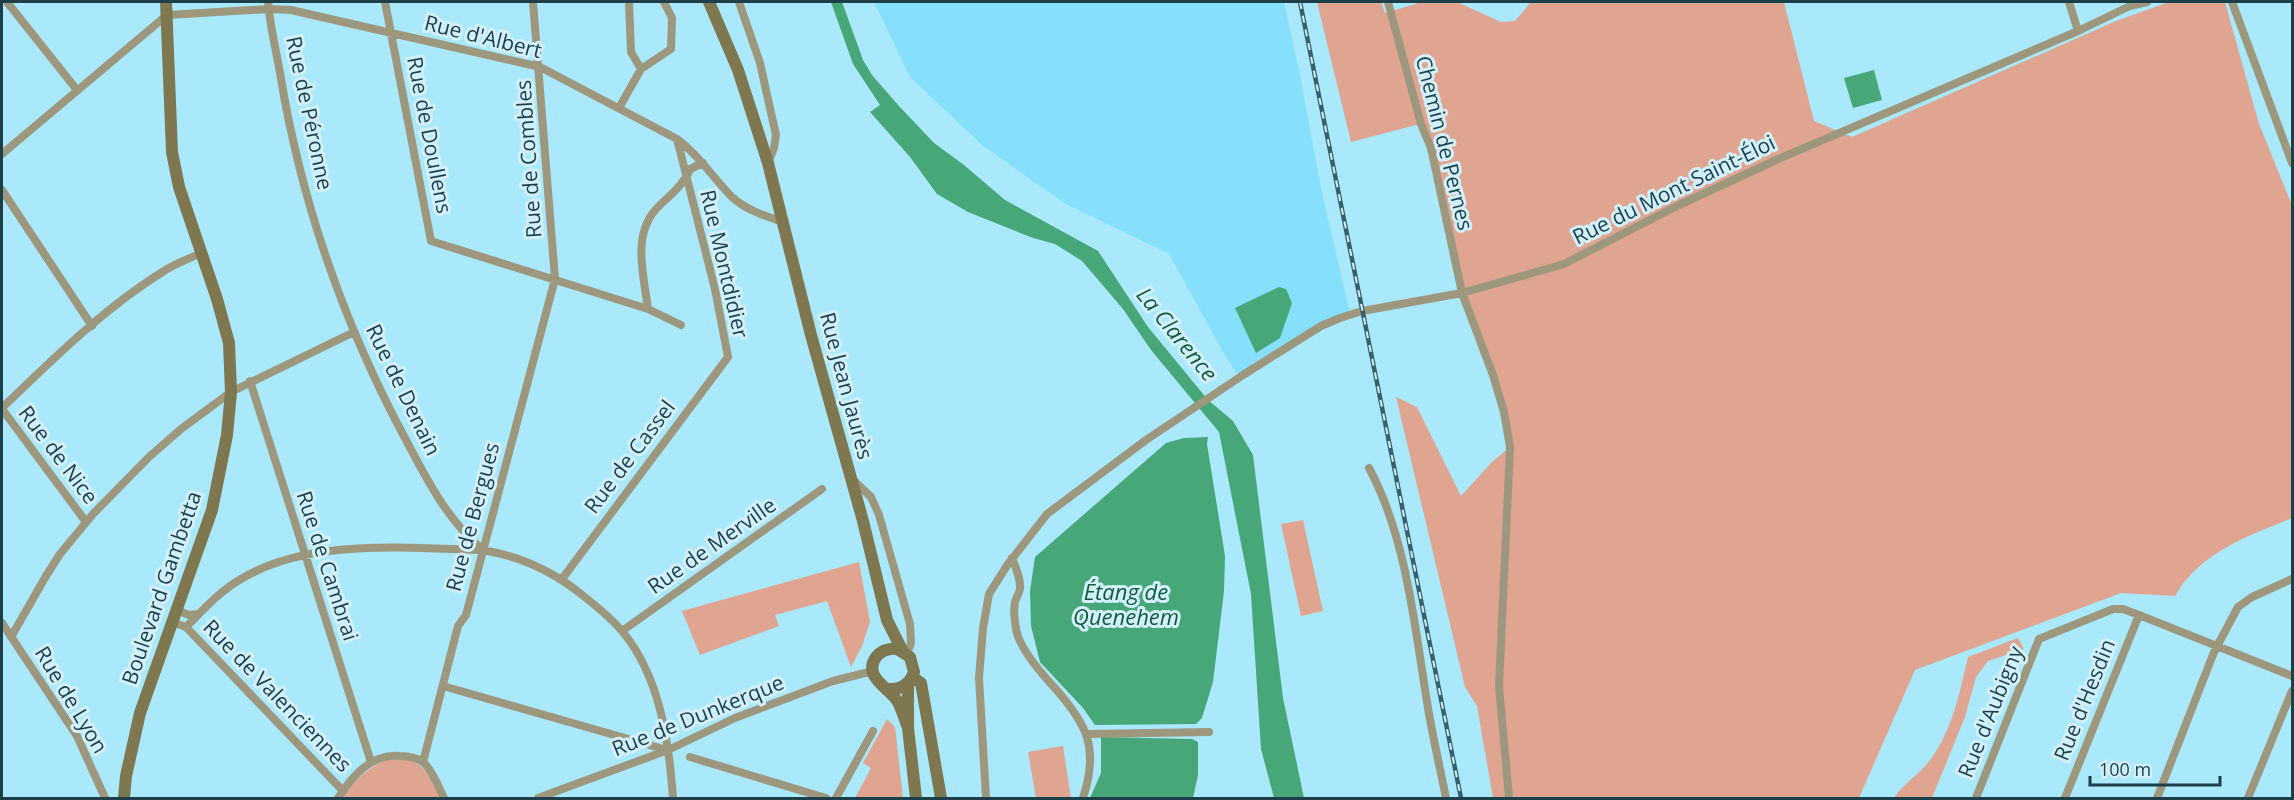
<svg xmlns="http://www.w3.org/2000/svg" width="2294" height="800" viewBox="0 0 2294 800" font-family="'Open Sans',sans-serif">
  <rect width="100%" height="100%" fill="#aae8fc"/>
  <path fill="#86e0fc" d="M874,2H1284L1300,75L1322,193L1350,314L1340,318L1243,375L1236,372L1223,352L1169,254L1064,203L982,145L910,77Z"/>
  <path fill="#dfa591" d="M1317,2H1381L1385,13L1422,2H1457L1501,22L1515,21L1531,2H1784L1814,121L1852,137L2116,21L2169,2H2225L2259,124L2292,205V518C2248,536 2200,552 2175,596L2121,593L1915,670L1859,798H1493L1477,706L1465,687L1396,397L1417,407L1461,496L1492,462L1510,447L1504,412L1462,293L1431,148L1420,124L1351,142Z
    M1303,520L1323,611L1301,616L1281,524Z
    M859,562L870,622L862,646L851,667L827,601L775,615L779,626L700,655L682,611Z
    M2018,638L2024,649L1988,661L1976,677L1965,717L1932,798H1894C1902,785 1917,776 1926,765C1952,734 1959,695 1968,657Z
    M887,719L895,727L903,798H855L871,768L863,763Z
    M1063,746L1071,798H1036L1028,752Z
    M390,758C425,759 425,770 441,798H342C357,778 366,769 390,758Z"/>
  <path fill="#47a779" d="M831,2H842L863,60L872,75L899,106L934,143L964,165L1005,200L1098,251L1148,327L1208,400L1233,421L1253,455L1283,698L1304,798H1274L1261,749L1251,594L1219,432L1151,350L1123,309L1082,261L1055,244L1033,238L968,212L937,194L910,157L870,112L880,105L853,64Z
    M1874,70L1882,100L1853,108L1844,78Z
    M1279,287L1286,289L1292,303L1280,338L1256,353L1235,308Z
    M1208,437L1207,444L1225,556L1224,591L1213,682L1202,718L1196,724L1095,725L1083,708L1040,662L1031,626L1030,591L1035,557L1166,443L1184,438Z
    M1101,737L1192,739L1198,742V775L1193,798H1090L1101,773Z"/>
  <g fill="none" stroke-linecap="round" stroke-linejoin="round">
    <path stroke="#9d987d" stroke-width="8" d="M7,2L77,90
      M268,2C270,26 276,50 280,73C301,202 345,327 407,442C427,480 448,521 482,549
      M385,2L431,241L648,309L681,325
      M739,2L760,63L776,135L774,148L768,163
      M1388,2L1421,124L1431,148L1462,293L1493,375L1504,412L1510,447L1499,686L1509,798
      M2069,2L2078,31
      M2232,2L2292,163
      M641,69L671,49L672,18L664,2
      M619,108L641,69L631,52L629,2
      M2,154L167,15L269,9L291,10L540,67L677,139C699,155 713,178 732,197C746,210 765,216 783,222
      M2,190L92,326
      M648,309C644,276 631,234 658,207C670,195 684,185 690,169L703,163
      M250,381L371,762
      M2,408C52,360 104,308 164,271C176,263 189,259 201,253
      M2,409L86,522
      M1369,468C1407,538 1415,630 1428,708C1433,738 1440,768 1446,798
      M851,478L871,497L879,515L910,624L911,643L907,654
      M1012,558C1016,568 1021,579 1020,589C1019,594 1016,598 1015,602C1013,611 1015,630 1019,639C1027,657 1040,672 1054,687C1088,725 1099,749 1083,798
      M562,579L728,357L715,289L677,139
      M176,610L189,615L198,614
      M172,622L186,627C203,610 220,591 241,579C309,538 406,548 482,550C520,556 551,570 581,594C595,605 610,617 622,631C660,676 669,742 673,798
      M2,623L77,736L105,798
      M186,627L343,791
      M622,631L822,489
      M11,637L46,576L60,554L93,514L149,457L181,429L231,392L354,332
      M443,686L667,750
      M1087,734L1209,732
      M690,757L826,798
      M423,762L458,626L466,615L555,279L533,2
      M338,798C353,775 371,754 400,756C407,756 417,758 423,762C432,769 439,788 444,798
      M538,798L668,750L735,718L833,681L873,671
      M836,798L873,731
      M986,798L979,678L983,628L989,594L1008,564L1047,514L1146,440L1243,375L1321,326L1340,318L1362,311L1462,293L1564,264L1675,207L1776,160L2078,31L2130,6L2147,2
      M1976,798L2039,639L2113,609H2123L2139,615L2292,676
      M2065,798L2139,615
      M2157,798L2214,652L2238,607L2252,597L2292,579
      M2248,798L2292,691"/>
    <path stroke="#7e774f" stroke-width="12" d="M709,2L738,70L768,163L811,335L863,521L887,620L902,650
      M912,677L921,683L941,798
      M908,683V728L916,798
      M888,689C901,690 910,684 914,672L910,657L897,649C889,648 882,650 876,657C862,677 890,688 898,702C902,710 905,720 908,728
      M124,798L126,776L140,713L212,510L227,435L231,392L229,343L217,299L179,187L172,152L166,2"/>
    <defs>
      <path id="rail" d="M1300,2L1461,798"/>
    </defs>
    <use href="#rail" stroke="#38606c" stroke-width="4.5"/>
    <use href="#rail" stroke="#d2f0fa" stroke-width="2" stroke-dasharray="7" stroke-linecap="butt"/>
  </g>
  <g text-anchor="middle" stroke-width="6" stroke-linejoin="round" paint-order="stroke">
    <g font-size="21" fill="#1d3f49" stroke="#d2f0fa">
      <text transform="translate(483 37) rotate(14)" y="7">Rue d'Albert</text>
      <text transform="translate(309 113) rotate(78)" y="7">Rue de Péronne</text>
      <text transform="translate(429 135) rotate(79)" y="7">Rue de Doullens</text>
      <text transform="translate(1444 143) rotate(76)" y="7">Chemin de Pernes</text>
      <text transform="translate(529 159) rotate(-94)" y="7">Rue de Combles</text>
      <text transform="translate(1674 190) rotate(-26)" y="7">Rue du Mont Saint-Éloi</text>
      <text transform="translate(724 264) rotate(77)" y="7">Rue Montdidier</text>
      <text transform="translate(846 386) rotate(75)" y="7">Rue Jean Jaurès</text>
      <text transform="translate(403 390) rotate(64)" y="7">Rue de Denain</text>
      <text transform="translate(58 455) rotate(53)" y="7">Rue de Nice</text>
      <text transform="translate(630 457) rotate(-53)" y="7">Rue de Cassel</text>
      <text transform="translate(473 517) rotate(-75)" y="7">Rue de Bergues</text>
      <text transform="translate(712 546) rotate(-35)" y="7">Rue de Merville</text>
      <text transform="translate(327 566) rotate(72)" y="7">Rue de Cambrai</text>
      <text transform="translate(162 588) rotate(-71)" y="7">Boulevard Gambetta</text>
      <text transform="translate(277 696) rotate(46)" y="7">Rue de Valenciennes</text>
      <text transform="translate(71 700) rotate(59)" y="7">Rue de Lyon</text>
      <text transform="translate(2085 700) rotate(-68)" y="7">Rue d'Hesdin</text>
      <text transform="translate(1991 712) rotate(-68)" y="7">Rue d'Aubigny</text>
      <text transform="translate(698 716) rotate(-22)" y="7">Rue de Dunkerque</text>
    </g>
    <g font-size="22" font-style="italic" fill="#115b3c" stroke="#d2f0fa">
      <text transform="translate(1177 334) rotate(51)" y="8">La Clarence</text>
      <text x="1126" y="600">Étang de<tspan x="1126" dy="25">Quenehem</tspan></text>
    </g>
  </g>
  <rect width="2294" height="800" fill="none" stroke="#1d3f49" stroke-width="6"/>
  <path d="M2090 776v9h130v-9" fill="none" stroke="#1d3f49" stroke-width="3"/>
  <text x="2099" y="776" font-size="18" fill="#1d3f49" stroke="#d2f0fa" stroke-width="4.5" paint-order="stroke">100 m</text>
</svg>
